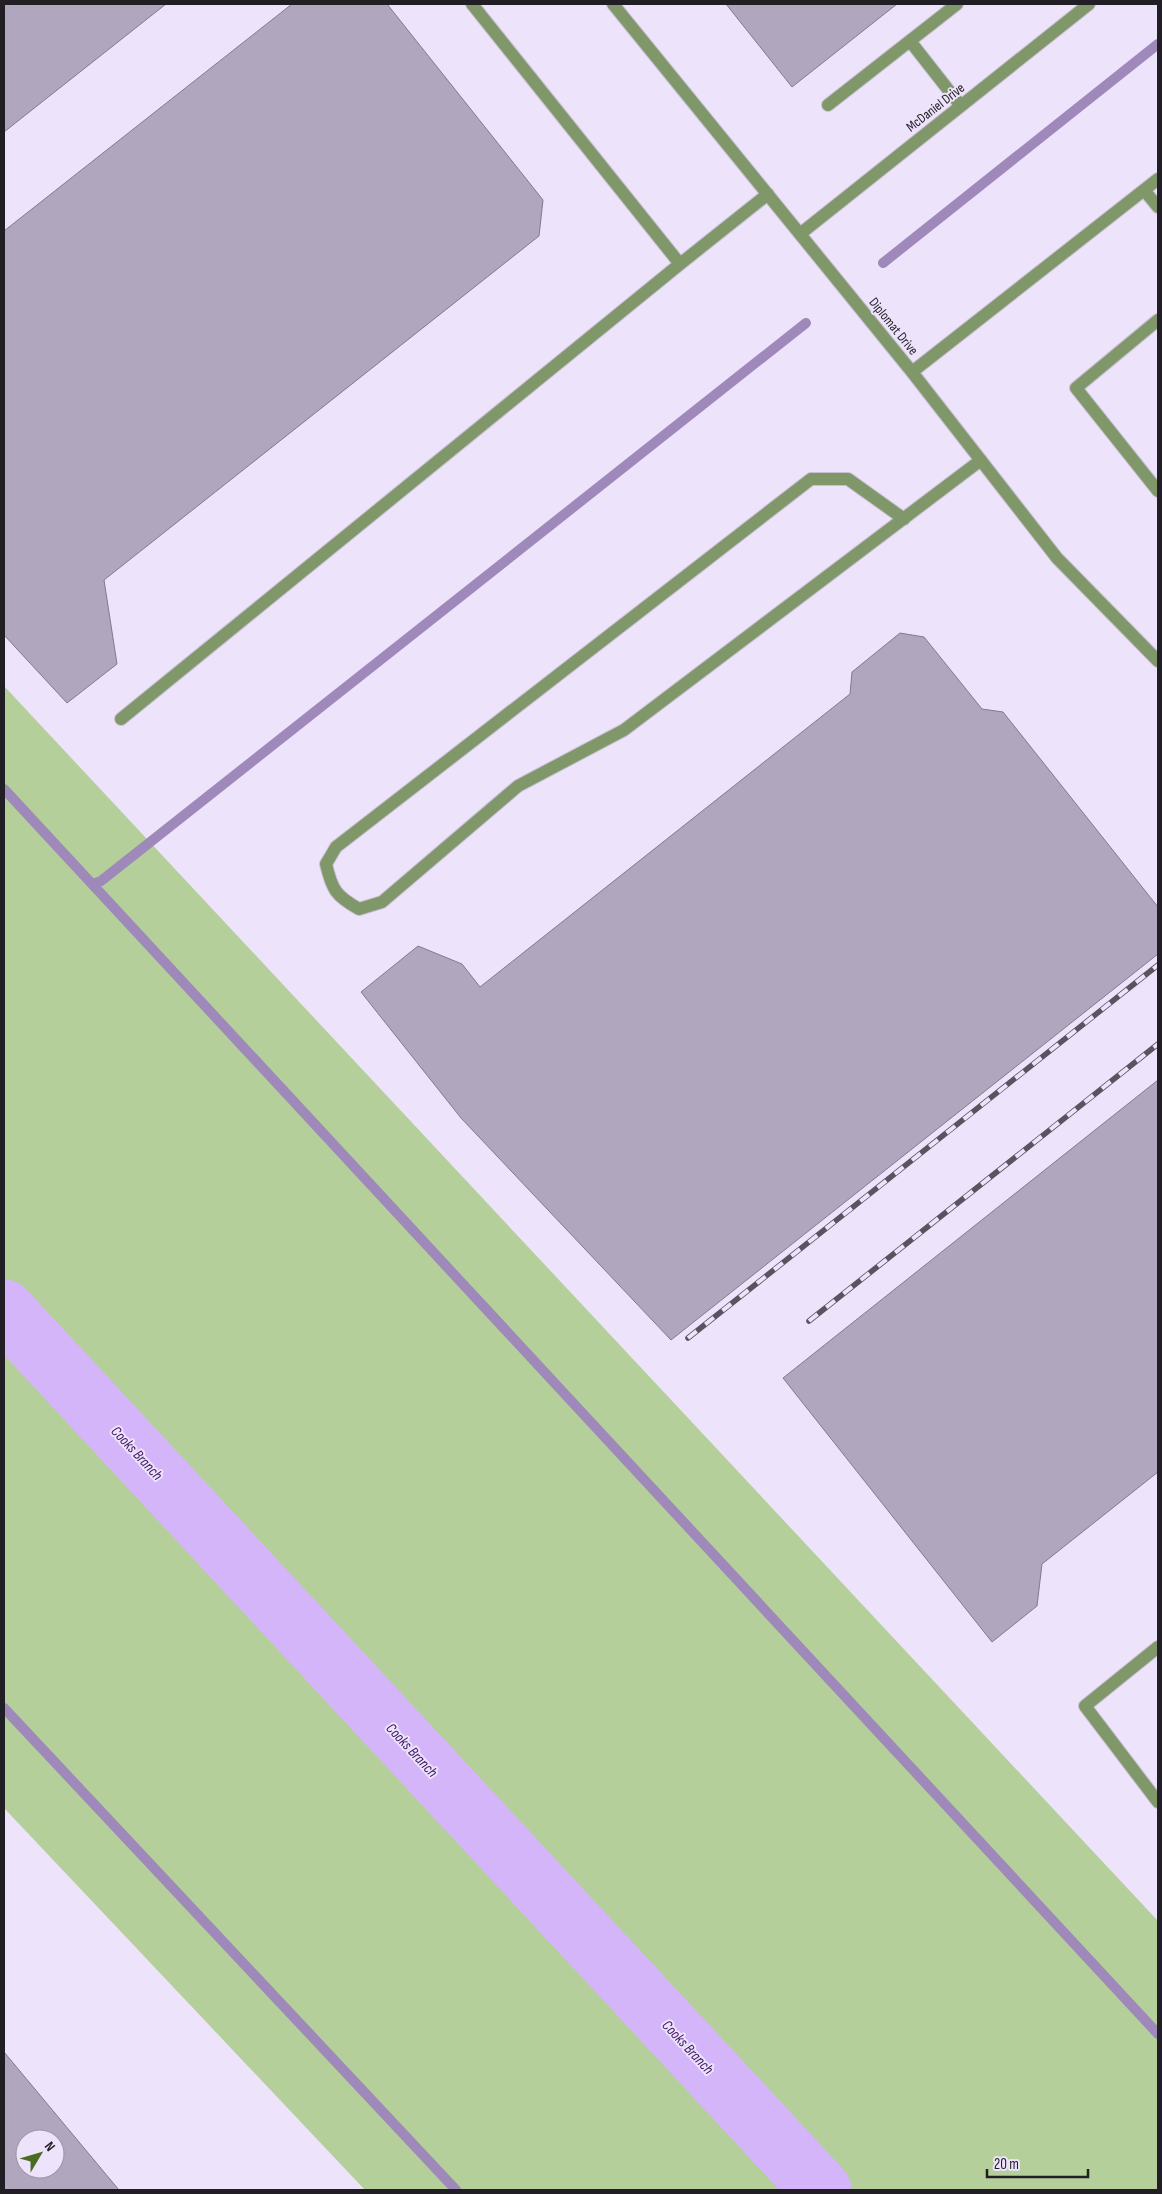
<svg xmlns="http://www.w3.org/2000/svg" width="1162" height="2194" viewBox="0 0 1162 2194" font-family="'Sofia Sans Condensed',sans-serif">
  <rect width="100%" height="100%" fill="#ede3fb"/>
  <path fill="#b5cf9a" d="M4,686L1158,1921V2190H365L4,1808Z"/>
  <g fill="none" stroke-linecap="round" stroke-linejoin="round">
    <path stroke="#9f88ba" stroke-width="10" d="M883,263L1158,44
      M4,789L1158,2034
      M93,884L101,881L806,323
      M4,1708L456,2190"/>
    <path stroke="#d4b5fa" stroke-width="61" d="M4,1310L821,2190"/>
  </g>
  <path fill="#b0a6bd" stroke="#837a8f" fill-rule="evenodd" d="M4,4H166L4,132Z
    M292,4H387L543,200L539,236L104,580L117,664L67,703L4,635V231Z
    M726,4H897L792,87Z
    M900,633L924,637L982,709L1003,712L1158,907V954L671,1340L461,1118L361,992L418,946L462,964L480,987L850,694L852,672Z
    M1158,1080V1472L1042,1564L1037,1606L992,1642L783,1378Z
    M4,2052L119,2190H4ZM25,2139H55V2169H25Z"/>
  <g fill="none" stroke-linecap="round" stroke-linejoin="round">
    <defs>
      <path id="minor" d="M472,4L680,264L768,194
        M613,4L912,372L1057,558L1158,661
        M910,41L961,106
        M828,105L957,4
        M1144,190L1158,207
        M800,234L1089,4
        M1158,320L1076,388L1158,491
        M912,372L1158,179
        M904,519L848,479H811L336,847L326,864C332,890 336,896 359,909L382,902L518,786L624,730L981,460
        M121,719L680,264
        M1158,1647L1085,1706L1158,1802"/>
    </defs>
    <use href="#minor" stroke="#c8c0d5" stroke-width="14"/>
    <use href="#minor" stroke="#809869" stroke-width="12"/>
    <defs>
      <path id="rail" d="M809,1321L1158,1044
        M688,1338L1158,965"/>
    </defs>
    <use href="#rail" stroke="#595460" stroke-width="5.5"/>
    <use href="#rail" stroke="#ede3fb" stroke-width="4" stroke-dasharray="11" stroke-linecap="butt"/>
  </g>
  <g text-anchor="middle" stroke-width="4" stroke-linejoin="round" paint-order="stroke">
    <g font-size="14" fill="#221e26" stroke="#ede3fb">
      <text transform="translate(935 107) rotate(-38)" y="5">McDaniel Drive</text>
      <text transform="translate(894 326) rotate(51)" y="5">Diplomat Drive</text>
    </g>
    <g font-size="15" font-style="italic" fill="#3f1462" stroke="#ede3fb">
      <text transform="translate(137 1453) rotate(47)" y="5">Cooks Branch</text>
      <text transform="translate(412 1750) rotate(47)" y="5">Cooks Branch</text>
      <text transform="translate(688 2047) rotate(47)" y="5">Cooks Branch</text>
    </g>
  </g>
  <rect width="1162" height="2194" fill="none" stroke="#221e26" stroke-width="10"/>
  <g transform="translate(40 2154) rotate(52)"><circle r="24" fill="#ede3fb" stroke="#9c94a6"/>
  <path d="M0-4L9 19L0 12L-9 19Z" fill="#4b6b21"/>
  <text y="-8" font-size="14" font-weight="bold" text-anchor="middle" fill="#221e26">N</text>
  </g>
  <path d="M987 2169v8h101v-8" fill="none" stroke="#221e26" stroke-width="2.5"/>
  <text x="994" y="2169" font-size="15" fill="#221e26" stroke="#ede3fb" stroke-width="4" paint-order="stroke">20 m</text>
</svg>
